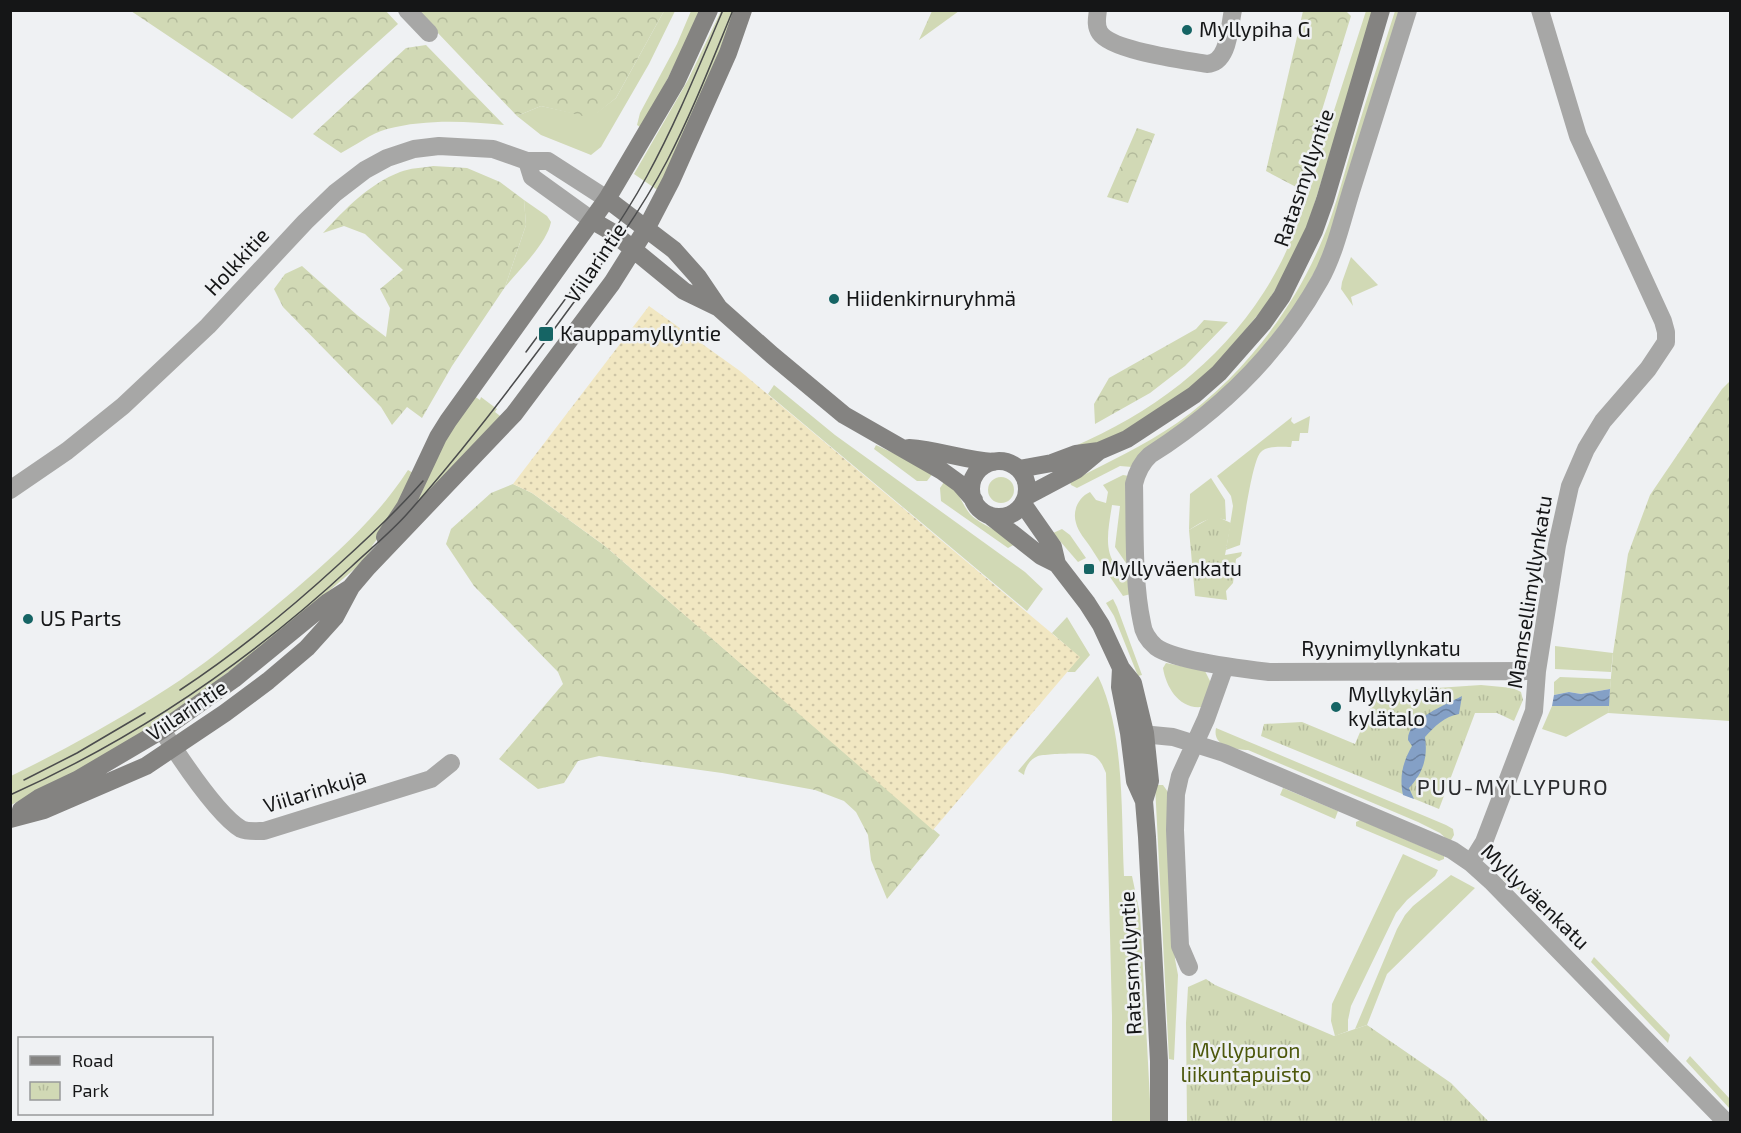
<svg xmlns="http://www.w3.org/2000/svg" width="1741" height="1133" viewBox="0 0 1741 1133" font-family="'Exo 2',sans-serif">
  <defs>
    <pattern id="forest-crowns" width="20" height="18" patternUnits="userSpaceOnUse" patternTransform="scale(1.5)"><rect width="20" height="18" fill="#d1d9b5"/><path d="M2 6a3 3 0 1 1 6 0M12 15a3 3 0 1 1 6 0" fill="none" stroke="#b3ba9b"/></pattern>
    <pattern id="sand-dots" width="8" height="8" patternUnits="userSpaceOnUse" patternTransform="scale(1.5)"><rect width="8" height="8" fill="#f1e7c2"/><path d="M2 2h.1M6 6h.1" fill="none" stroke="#cec5a6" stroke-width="1.8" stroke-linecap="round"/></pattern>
    <pattern id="park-tufts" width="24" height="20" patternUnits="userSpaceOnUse" patternTransform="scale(1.5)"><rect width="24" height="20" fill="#d1d9b5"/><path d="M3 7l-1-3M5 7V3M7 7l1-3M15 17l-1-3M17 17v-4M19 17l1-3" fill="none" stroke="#b3ba9b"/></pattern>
    <pattern id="water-waves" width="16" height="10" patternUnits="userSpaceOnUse" patternTransform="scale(1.5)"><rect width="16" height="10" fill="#84a0c6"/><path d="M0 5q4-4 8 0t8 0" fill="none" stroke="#6b81a0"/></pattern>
  </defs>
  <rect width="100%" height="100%" fill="#eff1f3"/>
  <path fill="#d1d9b5" d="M664,11H675L649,64L601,147L591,155L541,135L517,116L541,106L591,117L616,98Z
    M691,11H701L661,92L640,127L637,125L640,113L677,44Z
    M721,11H739L659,191L634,174L688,80Z
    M1366,11H1375L1307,227L1287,270L1266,305L1216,365L1191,389L1113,438L1074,451L1073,447C1150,414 1218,364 1264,292C1297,241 1313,181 1330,123C1342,86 1354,48 1366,11Z
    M1395,11H1402L1334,228L1320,262L1299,300L1244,373L1132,467L1120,466L1077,488L1071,485L1070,482C1106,463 1144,446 1177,423C1246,374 1300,302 1329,223C1340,192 1348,159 1358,127C1370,88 1383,49 1395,11Z
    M524,200L547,216L551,222C547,243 519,270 505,287L526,225Z
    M1351,257L1378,285L1351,297L1353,306L1341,289L1342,282Z
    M774,385L835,435L1025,572L1043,589L1027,611L768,394Z
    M474,396L480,400L481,397L497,409L495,412L504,419L409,517L421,494L442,445Z
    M1310,416L1308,433H1300L1299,441H1292L1291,447C1282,447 1266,445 1260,453C1252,463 1243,528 1240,545L1226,550L1233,506L1231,496L1217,476L1292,417L1291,421L1294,424Z
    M876,445L934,472L927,481H917L874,449Z
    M408,470L415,474L380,535L372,546L373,548L358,566L287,627L170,717L73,774L11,805V776C60,752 108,726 154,697C202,668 249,628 292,592C335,555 377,518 408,470Z
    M1123,475L1129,476L1130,564L1126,563L1115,547L1120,506L1112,505C1108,532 1100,562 1130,576L1131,594L1123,596C1112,580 1101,564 1091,548C1086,540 1078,532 1076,523C1072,510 1079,497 1090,492L1096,500L1106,503L1108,492L1103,485Z
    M988 490a13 13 0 1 1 26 0a13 13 0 1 1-26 0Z
    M1211,478L1225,500L1226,520C1211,515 1202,522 1189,530L1190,494Z
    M946,479C958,489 961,503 970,514C980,525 1005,534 1019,542L1008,548L941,501L940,488Z
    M1062,529L1070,535L1086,558L1078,562L1053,533Z
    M1113,599L1117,607L1142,675L1138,676L1114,616L1106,603Z
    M1067,617L1090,655L1075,672H1067L1079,657L1052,633Z
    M1555,646L1613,653L1611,672L1555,669Z
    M1166,663L1205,671L1211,683L1201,707C1179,709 1166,687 1163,668Z
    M1098,676C1125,732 1121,814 1124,876H1132L1140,914L1150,1100V1122H1112V1016L1106,773C1103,766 1100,758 1092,755C1085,752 1044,754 1038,756C1030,759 1025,767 1024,775L1018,771Z
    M1560,677L1611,679L1610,689L1581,694L1569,692L1554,695V682Z
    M1552,706H1609L1608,713L1566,737L1542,729Z
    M1216,728L1446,825L1453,829L1454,835L1450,842L1440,833L1418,822L1248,750C1235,749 1212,747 1216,728Z
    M1155,785H1163L1170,795L1168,805L1175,959L1178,975L1174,1060L1169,1059Z
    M1283,788L1338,811L1335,819L1280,795Z
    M1360,820L1444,856V859L1439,861L1356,826V822Z
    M1403,854L1438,870L1435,876L1407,900L1396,913L1351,1006L1348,1020V1031L1335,1036L1331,1021L1332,1004Z
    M1451,875L1475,888L1387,974L1367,1025L1355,1029L1397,929L1405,915L1413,906Z
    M1510,876L1524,887L1572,934L1573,936L1571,942L1519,890L1502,879Z
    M1594,957L1670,1035L1668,1043L1591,962Z
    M1690,1056L1730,1099V1109L1686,1061Z"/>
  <path fill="url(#forest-crowns)" d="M385,10L398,24L292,119L131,11Z
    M417,11H664L616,98L591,118L541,106L517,116Z
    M932,11H959L919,40Z
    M1303,11H1346L1351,16L1298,188L1266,171Z
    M426,45L504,125C466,121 425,119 387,129C371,133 355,146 341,153L313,134L406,48Z
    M1137,128L1155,134L1128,203L1107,197Z
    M433,166L467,168L500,182L524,200L526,225L505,287L452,366L422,418L407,407L392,425L381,407L283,307L274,289L285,274L302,266L357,315L386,337L390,308L380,289L403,270L365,234L344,226L323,233C345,209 369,184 400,172C410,168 422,168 433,166Z
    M1204,320L1228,322L1185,366L1150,393L1095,424L1094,404L1109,378L1196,329Z
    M1730,381V721L1608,713L1613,653L1628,554L1650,495L1722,389Z
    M513,484L532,493L605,546L940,835L887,899L871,860L868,835L856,812L844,801L815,790L722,773L599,756L578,761L564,783L538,789L499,759L563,684L558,672L474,586L446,544L451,529L491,493Z"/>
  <path fill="url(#sand-dots)" d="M649,306L740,371L1080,657L933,830L605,546L532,493L513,484Z"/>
  <path fill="url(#park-tufts)" d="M1218,517L1231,523L1225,555L1242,552L1241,556L1236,559L1233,583L1226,591L1227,600L1195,596L1189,530L1210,518Z
    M1481,685L1513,688L1521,692L1523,700L1514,721L1497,713H1475L1439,809L1261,736L1264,724L1302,722L1355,744L1377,692Z
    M1206,979L1215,985L1334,1036L1367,1025L1451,1083L1489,1122H1187L1186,1023L1188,987Z"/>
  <path fill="url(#water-waves)" d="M1610,689L1609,706H1552L1554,695L1569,692L1581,694Z
    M1462,696L1459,714C1445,716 1434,727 1425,737C1428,758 1423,773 1409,788L1414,799L1403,795C1399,776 1403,762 1412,746L1408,740C1407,719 1446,705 1462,696Z"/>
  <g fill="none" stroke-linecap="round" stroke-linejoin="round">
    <path stroke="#a7a7a6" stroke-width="18" d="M407,10L429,33
      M1098,10C1097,18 1095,26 1100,33C1112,51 1185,60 1207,64C1229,63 1229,28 1233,10
      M1408,10C1390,69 1371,127 1353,185C1343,216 1336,251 1320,280C1279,353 1221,410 1150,455C1141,463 1137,472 1134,484C1135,527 1133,582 1142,623C1143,632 1149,641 1156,647C1175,661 1244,669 1269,672L1537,671
      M527,161L532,177L593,221
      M10,490L67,451L123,406L208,326L305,222L335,193L365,170L387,158L414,149L439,146L493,149L527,161H548L607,199
      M162,730C178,755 216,814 241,829C247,832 257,831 264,831L431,779L451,763
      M1131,733L1173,737L1224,753L1452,850L1471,863L1491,881L1726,1122
      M1471,863L1484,842L1534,711L1537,671L1557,545L1570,486L1586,449L1603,421L1648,369L1666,342V332L1663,321L1578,136L1540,10
      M1189,967L1180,946L1175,830L1176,794L1180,776L1206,719L1225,666"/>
    <path stroke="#848381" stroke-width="18" d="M607,199L674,250L698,277L719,308L772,355L844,415L942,471L960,484L974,500
      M593,221L612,232L684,291L717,307
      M909,448C938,450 964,460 993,462
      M971 489a28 28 0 1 1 56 0a28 28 0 1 1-56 0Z
      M1019,469L1052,463L1076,454L1099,451L1127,439L1194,395L1219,373L1263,323L1282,296L1314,231L1325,200L1381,10
      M1027,496L1076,470L1099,451
      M1023,504L1053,547L1057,564
      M989,515L1041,556L1057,564L1087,603L1101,625L1121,668L1133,683L1145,733L1150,781L1144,801
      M385,537L405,507L438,437L448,421L607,199L676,82L709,10
      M1121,668L1120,687L1129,733L1135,781L1144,801L1147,837L1159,1061V1122
      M21,810L39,798L77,780L162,730L234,679L328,602L350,588
      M10,819L44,810L146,766L225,713L268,681L307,648L335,617L351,587L368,567L514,414L612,283L646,229L671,181L728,53L743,10"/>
    <path stroke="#4b4c4d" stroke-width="1.5" d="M526,352C568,295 613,238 647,176C676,123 699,66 723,10
      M180,690C236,653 289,610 338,565C368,538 397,511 423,481
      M24,780L77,753L145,713
      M10,795C135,739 251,660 351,567C369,550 390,533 407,514C457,458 502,399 547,339C589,281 634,224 667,161C692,113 712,61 733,10"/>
  </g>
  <g fill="#156464" stroke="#eff1f3" stroke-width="2">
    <circle cx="1187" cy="30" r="6"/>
    <circle cx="834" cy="299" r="6"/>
    <rect x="538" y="326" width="16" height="16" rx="3"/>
    <rect x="1083" y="563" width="12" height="12" rx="3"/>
    <circle cx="28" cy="619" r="6"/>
    <circle cx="1336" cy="707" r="6"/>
  </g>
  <g text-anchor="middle" stroke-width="5" stroke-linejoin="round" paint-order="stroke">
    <g font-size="21" fill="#151617" stroke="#eff1f3" text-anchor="start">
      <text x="1199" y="37">Myllypiha G</text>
      <text x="846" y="306">Hiidenkirnuryhmä</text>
      <text x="560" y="341">Kauppamyllyntie</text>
      <text x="1101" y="576">Myllyväenkatu</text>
      <text x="40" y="626">US Parts</text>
      <text x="1348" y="702">Myllykylän<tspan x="1348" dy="24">kylätalo</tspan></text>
    </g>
    <g font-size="21" fill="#151617" stroke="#eff1f3">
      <text transform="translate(1304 178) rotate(-71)" y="7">Ratasmyllyntie</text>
      <text transform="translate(237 262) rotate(-47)" y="7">Holkkitie</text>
      <text transform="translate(596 263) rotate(-56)" y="7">Viilarintie</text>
      <text transform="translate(1530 592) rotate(-81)" y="7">Mamsellimyllynkatu</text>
      <text x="1381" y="656">Ryynimyllynkatu</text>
      <text transform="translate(187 711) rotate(-34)" y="7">Viilarintie</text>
      <text transform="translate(315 791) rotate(-17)" y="7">Viilarinkuja</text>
      <text transform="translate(1535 897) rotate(44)" y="7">Myllyväenkatu</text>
      <text transform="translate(1131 963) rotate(-93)" y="7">Ratasmyllyntie</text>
    </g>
    <g font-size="21" fill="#4d580c" stroke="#eff1f3">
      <text x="1246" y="1058">Myllypuron<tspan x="1246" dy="24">liikuntapuisto</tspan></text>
    </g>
    <g font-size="22" letter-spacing="1.5" fill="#2b2c2e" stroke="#eff1f3">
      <text x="1513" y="795">PUU-MYLLYPURO</text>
    </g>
  </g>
  <rect width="1741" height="1133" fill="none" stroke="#151617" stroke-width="24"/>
  <rect x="18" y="1037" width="195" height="78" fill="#eff1f3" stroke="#98999b" stroke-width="1.5"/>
  <rect x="30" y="1056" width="30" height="9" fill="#848381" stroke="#98999b" stroke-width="1.5"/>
  <text x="72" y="1067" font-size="18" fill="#151617">Road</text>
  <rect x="30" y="1082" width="30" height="18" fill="url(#park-tufts)" stroke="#98999b" stroke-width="1.5"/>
  <text x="72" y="1097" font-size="18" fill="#151617">Park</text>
</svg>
